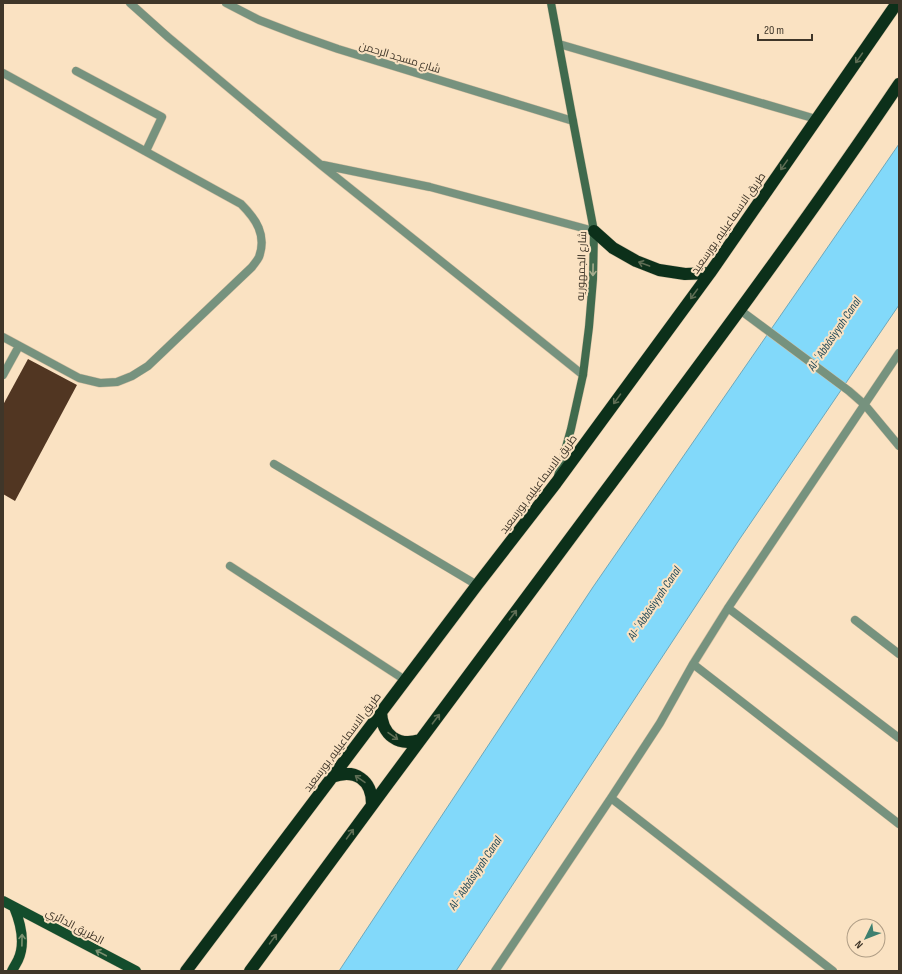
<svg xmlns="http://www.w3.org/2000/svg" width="902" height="974" viewBox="0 0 902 974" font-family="'Sofia Sans Condensed',Cairo,sans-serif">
  <rect width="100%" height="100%" fill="#fae2c2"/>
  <path fill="#82d9fa" stroke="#6ea8bb" d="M899,144V305L739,540L456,971H339L593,587Z"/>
  <path fill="#513622" d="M28,359L77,385L15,501L3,494V405Z"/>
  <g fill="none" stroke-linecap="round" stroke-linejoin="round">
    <defs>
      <path id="lane" d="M76,71L162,117L146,151
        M3,73L241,204C256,219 267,235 259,257C257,261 254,264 252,267L148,366L132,376L117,382L100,383L79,378L3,337
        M3,375L19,346"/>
      <path id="street" d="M130,3L168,37L321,165L583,375
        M226,3L259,20L298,35L338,49L573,121
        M559,44L816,119
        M323,165L430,187L594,231
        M740,310L849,391L865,405L899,446
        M274,464L477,585
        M230,566L405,680
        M728,608L899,738
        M855,620L899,654
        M693,664L899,824
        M611,798L833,971
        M495,971L611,798L660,723L693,664L728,608L899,353"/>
      <path id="secondary" d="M551,3L573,121L594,231L593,279L589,327L583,375L571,429L558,476"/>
      <path id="primary" d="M3,901L136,971
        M12,971C14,967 16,964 18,960C26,943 21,924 14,907"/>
      <path id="highway" d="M594,231L613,248L636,261L659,270L685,274L710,273
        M381,712C382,735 398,747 420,740
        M332,777C355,768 372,780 372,804
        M186,971L477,585L556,483L710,273L897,3
        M250,971C364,815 480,660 595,505C699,366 802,228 899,84"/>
    </defs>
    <use href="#lane" stroke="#d5c0a3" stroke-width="9"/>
    <use href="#street" stroke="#d5c0a3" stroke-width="9"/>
    <use href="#secondary" stroke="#d5c0a3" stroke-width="9"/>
    <use href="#primary" stroke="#d5c0a3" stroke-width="11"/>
    <use href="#highway" stroke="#d5c0a3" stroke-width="13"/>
    <use href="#lane" stroke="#76927e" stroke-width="8"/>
    <use href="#street" stroke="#76927e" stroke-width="8"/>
    <use href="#secondary" stroke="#406a4d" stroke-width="8"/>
    <use href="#primary" stroke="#144d2c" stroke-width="10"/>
    <use href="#highway" stroke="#0c301a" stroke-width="12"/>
  </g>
  <defs><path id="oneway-shaft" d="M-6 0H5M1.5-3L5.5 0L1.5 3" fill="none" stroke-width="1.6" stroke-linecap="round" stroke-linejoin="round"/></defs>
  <g stroke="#5f6e55">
    <use href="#oneway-shaft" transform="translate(859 58) rotate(125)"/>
    <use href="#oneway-shaft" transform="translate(784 165) rotate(125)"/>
    <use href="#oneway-shaft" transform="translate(644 264) rotate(-160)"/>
    <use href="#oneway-shaft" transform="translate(694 294) rotate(126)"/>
    <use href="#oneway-shaft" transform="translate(617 399) rotate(126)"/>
    <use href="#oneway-shaft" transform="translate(513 615) rotate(-53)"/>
    <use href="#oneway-shaft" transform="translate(436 719) rotate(-53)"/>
    <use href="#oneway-shaft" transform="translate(393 736) rotate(35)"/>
    <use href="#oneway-shaft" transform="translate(360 779) rotate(-145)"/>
    <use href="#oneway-shaft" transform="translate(350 834) rotate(-54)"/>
    <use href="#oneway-shaft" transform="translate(273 939) rotate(-54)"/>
  </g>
  <use stroke="#a6ac8d" href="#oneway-shaft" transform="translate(593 270) rotate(91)"/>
  <g stroke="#7c9070">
    <use href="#oneway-shaft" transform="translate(22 940) rotate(-89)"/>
    <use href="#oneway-shaft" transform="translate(101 953) rotate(-152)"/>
  </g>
  <g text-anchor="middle" stroke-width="4" stroke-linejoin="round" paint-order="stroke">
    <g font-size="11" fill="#3f3629" stroke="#fae2c2">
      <text transform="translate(400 57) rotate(17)" y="4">شارع مسجد الرحمن</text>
      <text transform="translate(728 223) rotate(-55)" y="4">طريق الاسماعيليه, بورسعيد</text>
      <text transform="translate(581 266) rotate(-88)" y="4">شارع الجمهوريه</text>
      <text transform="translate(538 484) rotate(-53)" y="4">طريق الاسماعيليه, بورسعيد</text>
      <text transform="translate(342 742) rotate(-53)" y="4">طريق الاسماعيليه, بورسعيد</text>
      <text transform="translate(75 926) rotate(28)" y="4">الطريق الدائري</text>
    </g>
    <g font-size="12" font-style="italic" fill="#234a58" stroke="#fae2c2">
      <text transform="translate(834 334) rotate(-56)" y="4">Al-ʿAbbāsiyyah Canal</text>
      <text transform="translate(654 603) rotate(-56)" y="4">Al-ʿAbbāsiyyah Canal</text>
      <text transform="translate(475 873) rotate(-56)" y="4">Al-ʿAbbāsiyyah Canal</text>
    </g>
  </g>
  <rect width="902" height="974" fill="none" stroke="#3f3629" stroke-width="8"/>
  <g transform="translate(866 938) rotate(227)"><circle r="19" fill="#fae2c2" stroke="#af9d85"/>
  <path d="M0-3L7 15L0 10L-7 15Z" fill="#3e8070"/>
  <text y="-6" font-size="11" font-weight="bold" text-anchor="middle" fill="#3f3629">N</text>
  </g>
  <path d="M758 34v6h54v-6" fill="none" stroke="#3f3629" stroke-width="2"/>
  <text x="764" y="34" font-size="12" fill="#3f3629" stroke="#fae2c2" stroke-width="3" paint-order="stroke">20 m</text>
</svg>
